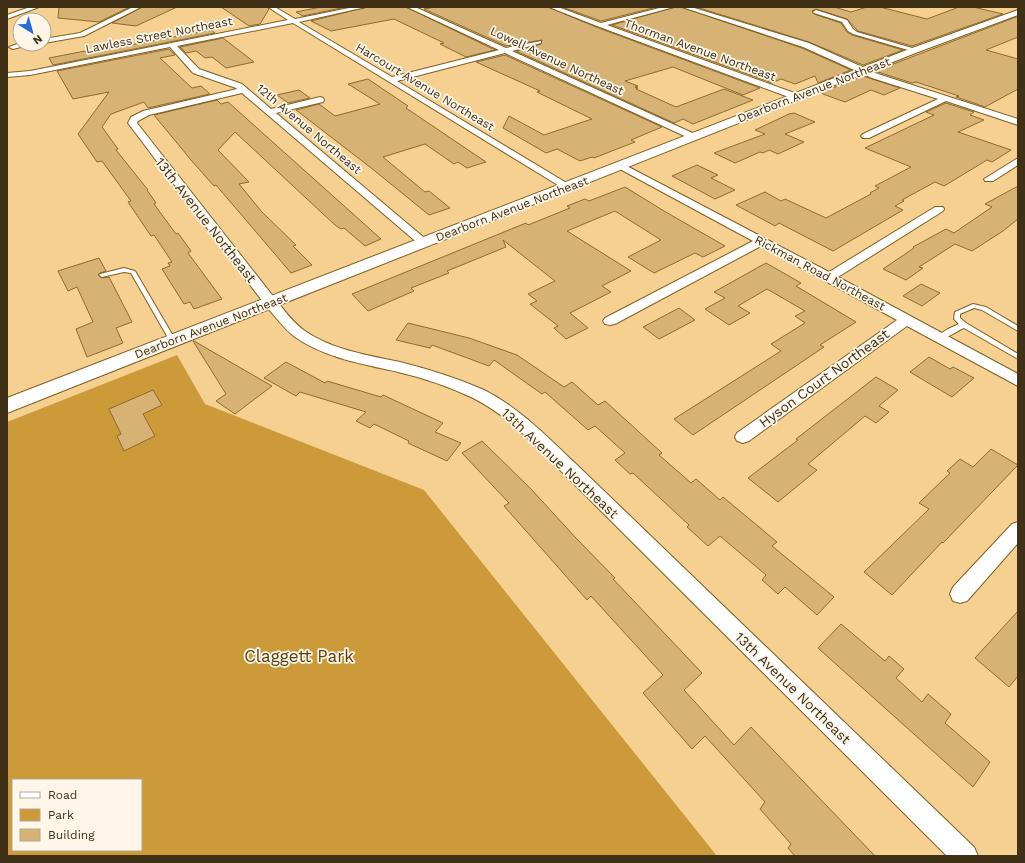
<svg xmlns="http://www.w3.org/2000/svg" width="1025" height="863" viewBox="0 0 1025 863" font-family="'Work Sans',sans-serif">
  <rect width="100%" height="100%" fill="#f5d091"/>
  <path fill="#cd9a39" fill-rule="evenodd" d="M177,355L205,404L424,490L717,856H7V422ZM13,780H141V850H13Z"/>
  <path fill="#d6b274" stroke="#8d6b2d" d="M59,7H130L99,22L58,18Z
    M142,7H177L136,26L112,23Z
    M221,7H267L269,9L260,24L249,26Z
    M321,7H346L303,16L296,12Z
    M367,7H406L495,50L466,57L440,44L444,43L394,19L331,31L311,21Z
    M435,7H548L596,27L760,88L743,95L673,67L625,81L638,86L635,87L638,88L636,89L676,107L724,89L753,100L693,124L683,119L674,123L516,51L541,44L542,40L506,46L424,9Z
    M562,7H657L601,21Z
    M675,7H681L802,48L851,70L818,83L815,76L795,84L781,79L772,83L612,25Z
    M696,7H834L851,12L867,7H880L927,19L959,7H973L1003,14L912,46L858,31L847,19L816,9L812,11L814,14L841,23L847,32L852,35L903,50L863,65L809,42Z
    M1016,17L1018,18V37L986,50L1018,59V89L985,107L956,97L959,96L916,82L912,83L875,71Z
    M211,30L215,33L53,65L49,58L85,51L86,53Z
    M223,38L254,62L226,68L212,57L205,58L196,51L186,53L180,47Z
    M169,49L175,55L160,58L192,88L201,86L210,94L148,108L144,102L111,114L102,127L118,149L116,150L148,190H147L156,203L154,204L176,234L178,233L191,251L188,253L222,299L194,309L190,302L184,304L162,269L170,266L168,263L172,262L154,235L151,236L128,202L131,201L102,161L97,162L78,134L109,92L73,99L57,71Z
    M505,55L662,127L631,140L635,142L594,158L592,157L580,161L557,149L546,153L503,128L509,116L544,135L592,119L537,92L540,91L476,62Z
    M863,76L900,88L884,95L871,90L845,102L823,94L822,92Z
    M368,79L408,106L406,108L486,162L467,168L458,162L454,164L425,144L383,157L425,192L429,191L450,208L429,215L370,167L296,110L319,104L335,116L380,104L348,84Z
    M299,90L310,98L288,103L277,95Z
    M217,100L221,104L228,102L381,239L365,246L344,228L341,229L335,225L235,132L218,150L249,182L239,184L262,212L296,245L293,246L312,265L291,273L216,185L214,186L191,160L154,115Z
    M946,103L974,112L970,115L984,120L958,132L1011,150L992,162L987,160L944,186L935,182L902,200L904,201L895,206L903,210L833,251L779,223L775,226L736,205L765,192L781,201L785,199L826,218L871,194L870,193L879,188L875,186L911,167L865,148L934,115L926,112Z
    M794,113L815,122L785,134L804,142L778,154L769,150L763,153L760,152L735,163L714,153L765,134L755,130L789,114Z
    M697,165L718,175L711,178L735,190L715,199L672,176Z
    M1018,186V219L1003,231L972,251L955,244L919,267L923,268L906,280L883,269L914,248L913,247L946,229L954,233L992,207L985,204Z
    M625,187L664,211L725,246L703,257L695,253L654,273L628,257L661,240L615,211L567,231L631,271L602,286L611,292L570,313L588,328L566,339L554,328L558,326L530,304L537,301L528,294L555,281L503,240L506,247L447,271L449,273L411,288L414,291L368,311L352,294L526,223L528,225L570,208L567,206L585,199L589,201Z
    M99,258L106,271L100,273L98,275L102,278L109,277L132,322L116,328L123,343L87,357L76,329L93,322L77,287L68,291L58,271Z
    M766,263L801,283L796,286L856,322L820,345L824,347L693,435L674,419L781,351L771,344L805,323L795,316L805,311L767,289L738,306L750,313L729,325L705,309L725,298L714,292Z
    M921,284L940,293L922,306L903,296Z
    M679,308L695,320L659,339L643,327Z
    M408,323L469,338L517,355L564,387L572,382L598,405L605,401L662,453L659,455L691,483L696,479L720,500L723,497L777,542L772,546L834,597L817,615L785,587L778,594L762,580L766,575L720,536L708,546L687,527L689,525L633,473L630,474L615,460L625,453L595,426L588,430L545,392L542,394L494,360L489,366L432,345L430,348L396,340Z
    M193,341H194L272,386L235,414L216,401L226,394Z
    M929,357L950,369L953,367L974,378L952,397L910,372Z
    M286,362L325,383L327,381L381,397L383,395L443,423L435,432L461,443L447,461L408,443L409,441L374,424L370,428L356,421L366,412L300,392L296,396L264,378Z
    M876,377L898,390L879,406L889,412L876,423L865,416L808,464L817,470L778,502L748,478L798,440L796,439Z
    M153,390L162,405L143,414L155,436L124,451L117,436L121,434L109,409Z
    M482,441L531,489L575,537L615,578L613,579L702,673L684,690L734,745L751,727L875,856H795L788,848L791,844L760,809L765,802L705,736L692,749L643,693L663,675L591,596L587,600L504,506L509,503L462,453Z
    M991,449L1018,465L943,543L942,542L892,595L864,572L929,509L919,503L950,473L947,471L960,459L973,467Z
    M1018,611V676L1009,687L975,658Z
    M841,624L885,661L889,656L904,669L896,678L922,702L928,694L951,714L945,723L990,762L973,787L818,648Z"/>
  <g fill="none" stroke-linecap="round" stroke-linejoin="round">
    <defs>
      <path id="service" d="M124,268L135,271L176,341L175,343H171L131,273L124,272L102,277L99,275L100,274Z
        M973,304L986,307L1018,326V331L982,310L974,308L960,314V318L966,323L1018,354V359L964,328C957,331 943,341 937,340L936,338L937,336L948,329L959,324L954,319L955,312Z"/>
      <path id="minor" d="M30,7H39L7,19V15Z
        M133,7H141L84,36L44,43V39L80,33Z
        M268,7H275L295,19L354,7H366L299,22L392,77L499,50L407,7H415L506,48L541,41V43L512,51L697,135L699,137L697,139H691L505,53L397,81L570,185L571,187L570,189L566,190L293,23L177,46L199,69L242,84L271,109L320,97L323,98L324,100L323,102L276,113L428,241L430,243L428,245H420L242,93L149,115L138,121L137,123L276,300C285,311 293,323 305,331C333,350 367,355 400,362C428,369 457,378 484,390C520,408 547,437 576,464L974,847L978,856H947L564,474C536,446 509,416 473,398C450,387 424,378 398,372C363,364 325,358 295,337C284,329 275,316 266,306L128,123L131,117L143,111L237,89L236,88L193,73L170,47L30,75L7,77V73L30,71L288,20Z
        M549,7H558L601,23L663,7H674L607,25L800,95L801,97L800,99H794L597,26Z
        M682,7H691L809,43L878,74L1018,119V125L946,101L869,138H863L861,136L863,134L938,99L872,78L803,47Z
        M816,10L847,20L853,29L857,32L919,50L915,52L853,34L848,31L842,22L814,13L813,12Z
        M20,43V44H32L13,49L9,47Z
        M1018,158V165L993,181H985L984,179Z
        M621,163L829,272L935,207H943L944,209L943,211L838,277L1018,374V386L907,326L749,441L743,443L737,441L735,437L737,433L897,320L761,246L615,324L610,325L605,324L603,321L605,318L753,241L618,168L616,166Z
        M1018,522V543L967,601L960,603L953,601L950,594L953,587L1012,524Z"/>
      <path id="tertiary" d="M1018,10V15L918,52L7,413V398L912,48Z"/>
    </defs>
    <use href="#service" stroke="#805f1f" stroke-width="2"/>
    <use href="#minor" stroke="#805f1f" stroke-width="2"/>
    <use href="#tertiary" stroke="#805f1f" stroke-width="2"/>
    <use href="#service" fill="#fff" fill-rule="evenodd"/>
    <use href="#minor" fill="#fff" fill-rule="evenodd"/>
    <use href="#tertiary" fill="#fff" fill-rule="evenodd"/>
  </g>
  <g text-anchor="middle" stroke-width="3.5" stroke-linejoin="round" paint-order="stroke">
    <g font-size="12" fill="#3f3016" stroke="#fdf6e9">
      <text transform="translate(159 35) rotate(-11)" y="4">Lawless Street Northeast</text>
      <text transform="translate(700 50) rotate(20)" y="4">Thorman Avenue Northeast</text>
      <text transform="translate(557 61) rotate(25)" y="4">Lowell Avenue Northeast</text>
      <text transform="translate(425 87) rotate(31)" y="4">Harcourt Avenue Northeast</text>
      <text transform="translate(814 90) rotate(-21)" y="4">Dearborn Avenue Northeast</text>
      <text transform="translate(309 129) rotate(40)" y="4">12th Avenue Northeast</text>
      <text transform="translate(512 209) rotate(-21)" y="4">Dearborn Avenue Northeast</text>
      <text transform="translate(820 273) rotate(28)" y="4">Rickman Road Northeast</text>
      <text transform="translate(211 326) rotate(-21)" y="4">Dearborn Avenue Northeast</text>
    </g>
    <g font-size="14" fill="#3f3016" stroke="#fdf6e9">
      <text transform="translate(206 220) rotate(52)" y="5">13th Avenue Northeast</text>
      <text transform="translate(824 378) rotate(-36)" y="5">Hyson Court Northeast</text>
      <text transform="translate(560 463) rotate(43)" y="5">13th Avenue Northeast</text>
      <text transform="translate(793 688) rotate(44)" y="5">13th Avenue Northeast</text>
    </g>
    <g font-size="17" fill="#594011" stroke="#fdf6e9">
      <text x="299" y="662">Claggett Park</text>
    </g>
  </g>
  <rect width="1025" height="863" fill="none" stroke="#3f3016" stroke-width="16"/>
  <rect x="12" y="779" width="130" height="72" fill="#fdf6e9" stroke="#b1a795"/>
  <rect x="20" y="792" width="20" height="6" fill="#ffffff" stroke="#b1a795"/>
  <text x="48" y="799" font-size="12" fill="#3f3016">Road</text>
  <rect x="20" y="809" width="20" height="12" fill="#cd9a39" stroke="#b1a795"/>
  <text x="48" y="819" font-size="12" fill="#3f3016">Park</text>
  <rect x="20" y="829" width="20" height="12" fill="#d6b274" stroke="#b1a795"/>
  <text x="48" y="839" font-size="12" fill="#3f3016">Building</text>
  <g transform="translate(32 32) rotate(143)"><circle r="19" fill="#fdf6e9" stroke="#b1a795"/>
  <path d="M0-3L7 15L0 10L-7 15Z" fill="#2a6bd8"/>
  <text y="-6" font-size="11" font-weight="bold" text-anchor="middle" fill="#3f3016">N</text>
  </g>
</svg>
